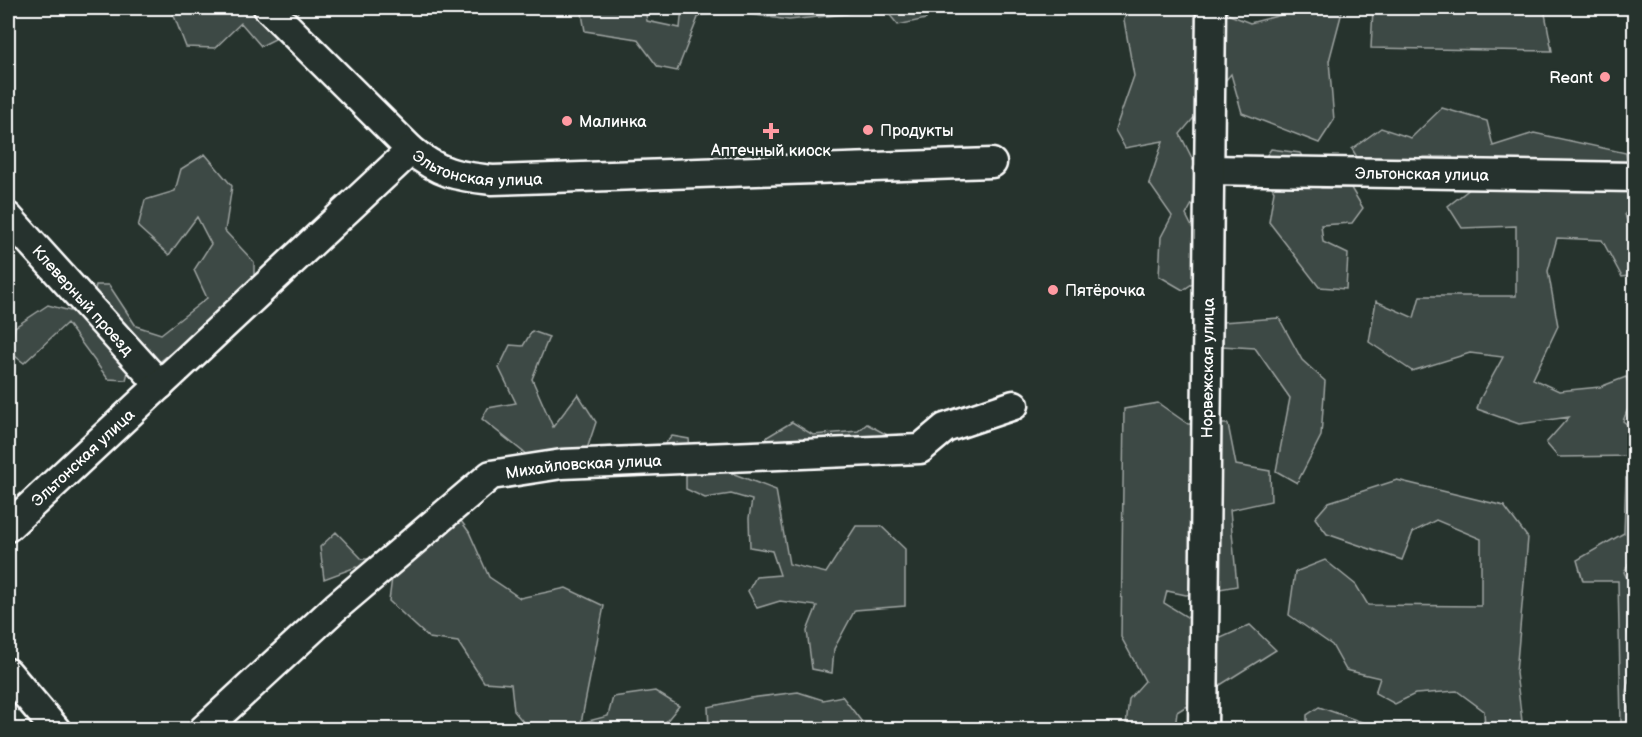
<svg xmlns="http://www.w3.org/2000/svg" width="1642" height="737" viewBox="0 0 1642 737" font-family="'Balsamiq Sans',sans-serif">
  <rect width="100%" height="100%" fill="#26332d"/>
  <filter id="ink" filterUnits="userSpaceOnUse"><feTurbulence type="fractalNoise" baseFrequency=".0167" numOctaves="2"/><feDisplacementMap in="SourceGraphic" scale="12" xChannelSelector="R" yChannelSelector="G"/><feConvolveMatrix kernelMatrix="1 2 1 2 8 2 1 2 1" color-interpolation-filters="sRGB"/></filter>
  <g filter="url(#ink)">
    <path fill="#3e4944" stroke="#9ea4a2" stroke-width="1.5" d="M171,8H300L287,33L261,46L241,23L215,48L186,47Z
      M581,8H645L647,21L680,28L682,8H872L846,14L789,20L742,13L699,15L677,71L658,67L637,39L585,31Z
      M884,8H924L926,19L898,25Z
      M1128,8H1212L1250,23L1308,8H1343L1329,61L1334,120L1319,143L1242,113L1231,74L1180,134L1204,182L1186,215L1203,249L1202,277L1183,290L1159,276L1161,237L1172,216L1149,183L1163,141L1125,148L1115,130L1134,76L1124,20Z
      M1373,8H1544L1552,51L1371,48Z
      M1442,108L1487,121L1493,146L1534,133L1626,153L1633,205L1625,214L1634,245V275L1622,277L1602,240L1557,238L1548,271L1558,326L1533,379L1559,391L1600,387L1626,377L1634,394L1623,421L1634,430V456L1558,457L1546,443L1569,417L1519,424L1477,409L1480,399L1503,357L1470,353L1412,371L1369,342L1376,301L1414,318L1420,296H1516V226L1462,228L1448,206L1471,188L1452,157H1424L1401,178L1369,177L1352,149L1381,128L1411,138Z
      M1271,149L1300,153L1321,188H1351L1363,208L1352,223L1321,225L1323,242L1348,254L1346,289L1319,287L1269,222L1274,191L1260,165Z
      M205,154L232,186L225,231L254,262V287L158,363L131,360L126,380L108,379L67,323L24,363L11,353L15,327L48,305L89,316L96,285H109L136,326L161,334L207,298L194,270L211,244L197,217L169,255L138,227L145,200L175,191L181,169Z
      M1279,318L1302,360L1325,381L1321,436L1297,483L1276,471L1290,398L1255,348L1221,346L1217,333L1222,322Z
      M532,331L549,337L532,379L553,427L578,394L596,422L585,455L537,463L482,419L488,408L516,403L499,368L510,345L523,346Z
      M1158,403L1188,424H1228L1236,465L1270,471L1271,501L1230,510L1237,586L1186,595L1167,591L1164,603L1221,638L1250,625L1276,650L1177,712L1175,729H1130L1126,725L1129,699L1145,681L1121,637L1124,409Z
      M792,422L813,435L858,431L867,424L891,437L889,463L859,467L843,461H808L795,469L762,464L767,437Z
      M672,436L689,439L692,469L716,467L776,490L789,564L826,573L856,526H881L905,549V606L855,610L834,649L832,673L812,669L807,631L817,606L780,601L757,608L748,591L756,577L780,575L772,551L750,547L749,518L752,500L731,494L705,498L686,489V472L655,455Z
      M1626,478L1634,483V554L1624,572L1634,593L1627,629L1634,657L1626,691L1630,725L1634,729L1616,730L1621,724L1618,581H1583L1577,560L1624,533Z
      M1397,480L1504,506L1528,538L1516,673L1523,729H1485L1484,711L1457,691L1415,694L1395,704L1375,693L1380,678L1346,670L1332,645L1289,615L1295,572L1325,560L1356,585L1368,605L1481,606V539L1436,520L1413,532L1402,560L1327,534L1315,518L1329,502Z
      M448,503L469,532L489,577L520,598L566,588L604,606L581,723L608,716L613,697L655,691L679,706L660,729H529L514,711L511,684L484,682L458,642L429,638L389,601L392,578L356,567L324,579L320,547L336,532L362,559H406Z
      M798,692L823,700L842,696L865,726L860,729H823L816,723L787,726L784,729H709L708,707L750,698Z
      M1319,707L1376,727L1401,723L1402,729H1307V715Z"/>
    <g fill="none" stroke-linecap="round" stroke-linejoin="round">
      <defs>
        <g id="minor">
          <path id="s1" d="M268,8L411,150C439,173 456,176 492,180L992,163"/>
          <path id="s2" d="M1209,170L1634,177"/>
          <path id="s3" d="M8,217L160,385"/>
          <path id="s4" d="M8,527L411,150"/>
          <path d="M8,673L56,730"/>
          <path id="s5" d="M203,730L336,607L491,475L562,464L920,449L945,428L1014,405"/>
          <path id="s6" d="M1203,730L1211,8"/>
        </g>
      </defs>
      <use href="#minor" stroke="#fff" stroke-width="33"/>
      <use href="#minor" stroke="#26332d" stroke-width="28"/>
    </g>
  </g>
  <g fill="#ff9aa2" stroke="#26332d" stroke-width="2">
    <circle cx="1605" cy="77" r="6"/>
    <circle cx="567" cy="121" r="6"/>
    <circle cx="868" cy="130" r="6"/>
    <path d="M768 122h6v6h6v6h-6v6h-6v-6h-6v-6h6z"/>
    <circle cx="1053" cy="290" r="6"/>
  </g>
  <g text-anchor="middle" stroke-width="5" stroke-linejoin="round" paint-order="stroke">
    <g font-size="16" fill="#fff" stroke="#26332d" text-anchor="start">
      <text x="1593" y="83" text-anchor="end">Reant</text>
      <text x="579" y="127">Малинка</text>
      <text x="880" y="136">Продукты</text>
      <text x="771" y="156" text-anchor="middle">Аптечный киоск</text>
      <text x="1065" y="296">Пятёрочка</text>
    </g>
    <g font-size="16" fill="#fff" stroke="#26332d">
      <text dy="6" stroke="none"><textPath href="#s1" startOffset="273">Эльтонская улица</textPath></text>
      <text dy="6" stroke="none"><textPath href="#s2" startOffset="213">Эльтонская улица</textPath></text>
      <text dy="6" stroke="none"><textPath href="#s3" startOffset="112">Клеверный проезд</textPath></text>
      <text dy="6" stroke="none"><textPath href="#s6" startOffset="362">Норвежская улица</textPath></text>
      <text dy="6" stroke="none"><textPath href="#s4" startOffset="102">Эльтонская улица</textPath></text>
      <text dy="6" stroke="none"><textPath href="#s5" startOffset="478">Михайловская улица</textPath></text>
    </g>
  </g>
  <rect width="1642" height="737" fill="none" stroke="#26332d" stroke-width="30"/>
  <rect x="15" y="15" width="1612" height="707" fill="none" stroke="#fff" stroke-width="2" filter="url(#ink)"/>
</svg>
